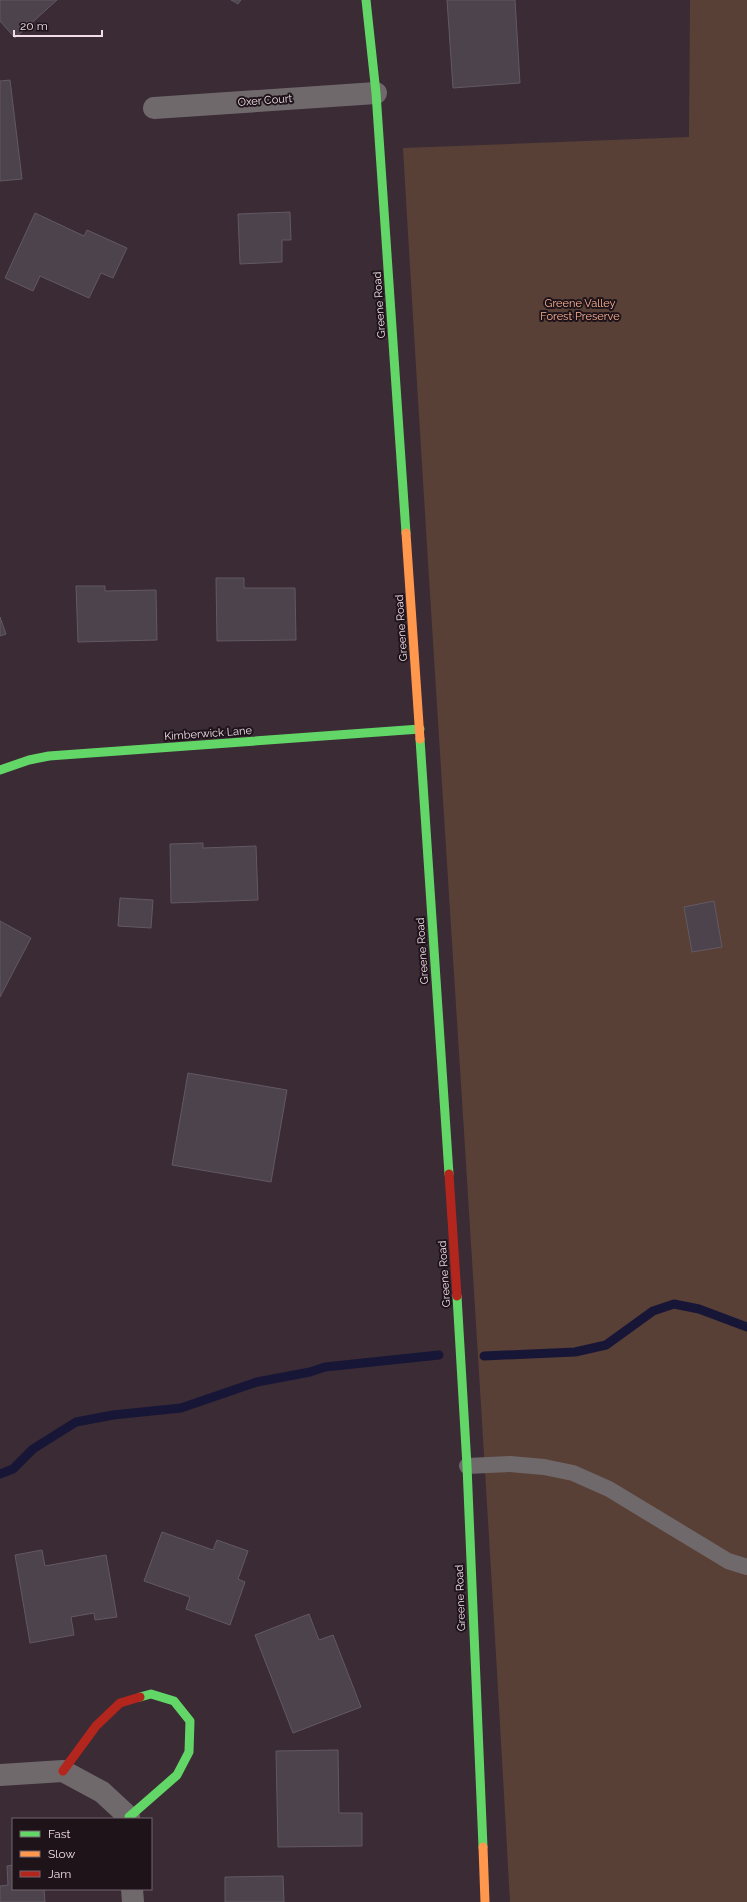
<svg xmlns="http://www.w3.org/2000/svg" width="747" height="1902" viewBox="0 0 747 1902" font-family="Raleway,sans-serif">
  <rect width="100%" height="100%" fill="#3a2b35"/>
  <path fill="#594037" d="M690,0H747V1902H510C478,1317 437,733 403,148L689,137Z"/>
  <g fill="none" stroke-linecap="round" stroke-linejoin="round">
    <path stroke="#181637" stroke-width="9" d="M484,1356L575,1352L606,1345L653,1311L674,1304L699,1309L747,1327
      M0,1474L13,1469L33,1449L76,1422L113,1415L181,1408L257,1382L310,1372L325,1367L439,1355"/>
  </g>
  <path fill="#4d434d" stroke="#635963" d="M0,0H57L15,38L0,21Z
    M231,0H241L238,4Z
    M447,0H515L520,83L453,88Z
    M10,80L22,179L0,181V81Z
    M290,212L291,240H282V262L240,264L238,214Z
    M35,213L84,236L87,230L127,248L113,278L101,273L89,298L40,276L33,291L5,278Z
    M216,578H244V588H295L296,640L217,641Z
    M76,586H105V591L156,590L157,640L78,642Z
    M0,617L6,634L0,636Z
    M203,843V848L256,846L258,900L171,903L170,844Z
    M120,898L153,900L151,928L118,926Z
    M714,901L722,947L692,952L684,907Z
    M0,921L31,938L0,997Z
    M188,1073L287,1090L271,1182L172,1165Z
    M162,1532L213,1550L217,1540L248,1551L238,1579L245,1582L230,1625L186,1609L190,1597L144,1581Z
    M42,1550L45,1566L106,1555L117,1617L95,1620L94,1613L71,1617L74,1635L30,1643L15,1555Z
    M309,1614L319,1640L333,1635L361,1707L293,1733L255,1635Z
    M338,1750L339,1813H362V1846L278,1847L276,1751Z
    M13,1865V1889H44L45,1902H0V1886L8,1885L7,1866Z
    M283,1876L284,1902H225V1877Z"/>
  <g fill="none" stroke-linecap="round" stroke-linejoin="round">
    <path stroke="#70696b" stroke-width="16" d="M467,1466L510,1464L544,1467L573,1473L609,1489L728,1561L747,1567"/>
    <path stroke="#70696b" stroke-width="22" d="M154,108L376,93
      M0,1775L63,1771L102,1792L129,1817
      M132,1889L133,1902"/>
    <path stroke="#63d668" stroke-width="9" d="M366,0L376,93L406,533
      M420,739L449,1174
      M0,770L29,760L49,756L420,729
      M457,1296L467,1466L483,1847
      M129,1819V1817L177,1775L189,1752L190,1721L174,1701L151,1694L140,1697"/>
    <path stroke="#ff974d" stroke-width="9" d="M406,533L420,739
      M483,1847L485,1902"/>
    <path stroke="#b3261e" stroke-width="9" d="M449,1174L457,1296
      M63,1771L96,1726L120,1703L140,1697"/>
  </g>
  <g text-anchor="middle" stroke-width="4" stroke-linejoin="round" paint-order="stroke">
    <g font-size="11" fill="#f0dde8" stroke="#1f131a">
      <text transform="translate(265 100) rotate(-4)" y="4">Oxer Court</text>
      <text transform="translate(379 305) rotate(-94)" y="4">Greene Road</text>
      <text transform="translate(401 628) rotate(-94)" y="4">Greene Road</text>
      <text transform="translate(208 733) rotate(-4)" y="4">Kimberwick Lane</text>
      <text transform="translate(422 951) rotate(-94)" y="4">Greene Road</text>
      <text transform="translate(444 1274) rotate(-94)" y="4">Greene Road</text>
      <text transform="translate(460 1598) rotate(-92)" y="4">Greene Road</text>
    </g>
    <g font-size="11" fill="#f9b191" stroke="#1f131a">
      <text x="580" y="307">Greene Valley<tspan x="580" dy="13">Forest Preserve</tspan></text>
    </g>
  </g>
  <rect x="12" y="1818" width="140" height="72" fill="#1f131a" stroke="#73646c"/>
  <rect x="20" y="1831" width="20" height="6" fill="#63d668" stroke="#73646c"/>
  <text x="48" y="1838" font-size="12" fill="#f0dde8">Fast</text>
  <rect x="20" y="1851" width="20" height="6" fill="#ff974d" stroke="#73646c"/>
  <text x="48" y="1858" font-size="12" fill="#f0dde8">Slow</text>
  <rect x="20" y="1871" width="20" height="6" fill="#b3261e" stroke="#73646c"/>
  <text x="48" y="1878" font-size="12" fill="#f0dde8">Jam</text>
  <path d="M14 30v6h88v-6" fill="none" stroke="#f0dde8" stroke-width="2"/>
  <text x="20" y="30" font-size="12" fill="#f0dde8" stroke="#1f131a" stroke-width="3" paint-order="stroke">20 m</text>
</svg>
